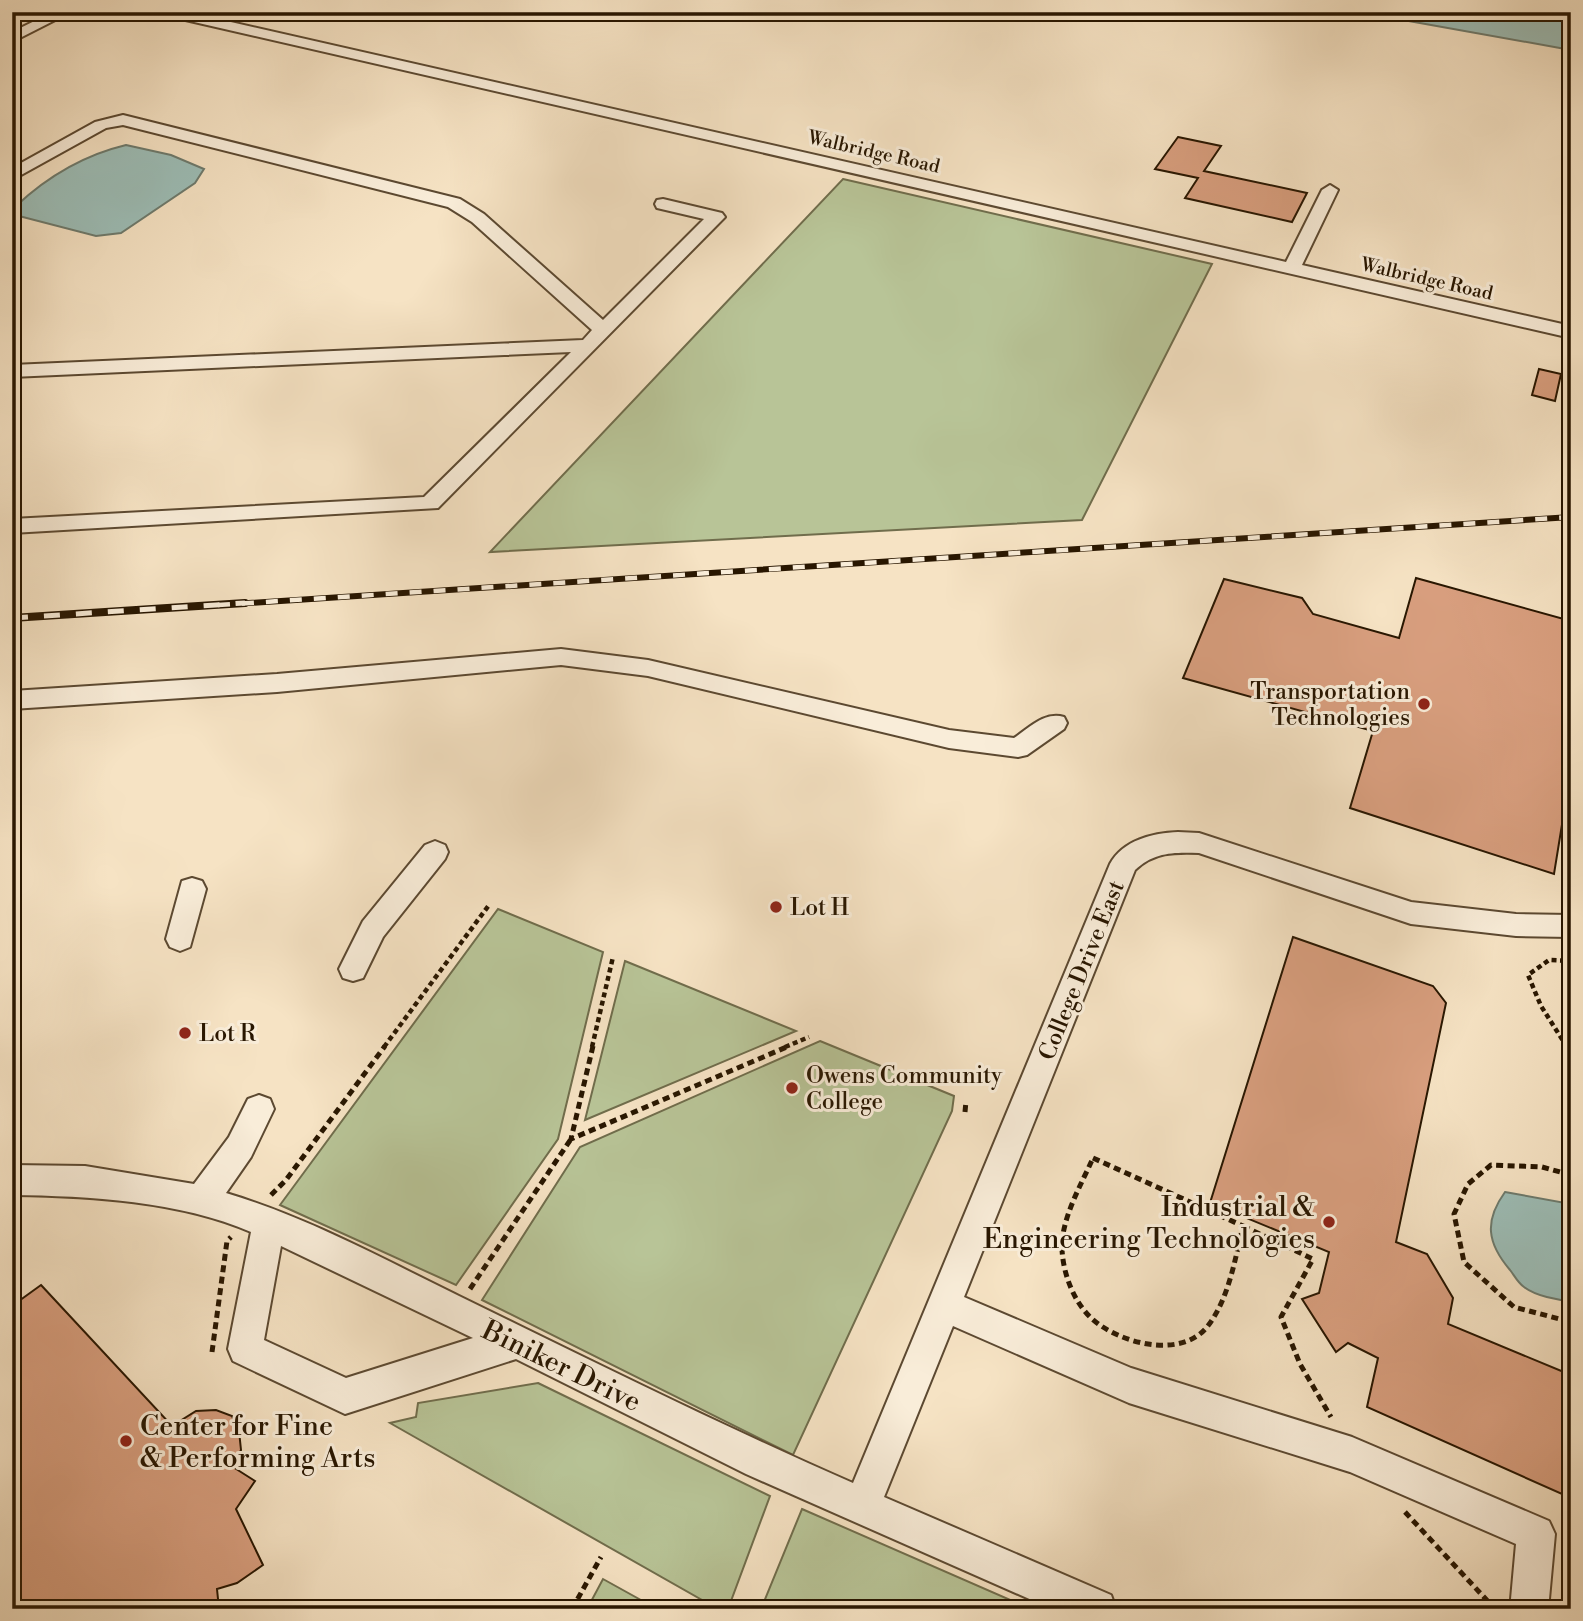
<svg xmlns="http://www.w3.org/2000/svg" width="1583" height="1621" viewBox="0 0 1583 1621" font-family="'Libre Bodoni',serif">
  <rect width="100%" height="100%" fill="#f6e3c4"/>
  <filter id="stains"><feTurbulence type="fractalNoise" baseFrequency=".00286" numOctaves="4"/><feColorMatrix values="0 0 0 0 .2 0 0 0 0 .09 0 0 0 0 .02 0 0 0 .5 -.17"/></filter>
  <radialGradient id="worn" r=".72"><stop offset=".6" stop-color="#630" stop-opacity="0"/><stop offset="1" stop-color="#630" stop-opacity=".3"/></radialGradient>
  <path fill="#b8c497" stroke="#706d4c" stroke-width="2" d="M843,179L1212,264L1082,520L490,552Z
    M498,909L603,952L558,1139L456,1285L280,1205Z
    M625,961L796,1031L585,1120Z
    M820,1041L954,1096L952,1111L793,1455L482,1300L580,1147Z
    M538,1383L770,1496L728,1609H718L390,1423L416,1417L418,1403Z
    M802,1509L1031,1609H761Z
    M603,1579L657,1609H587Z"/>
  <path fill="#9dbeb7" stroke="#6e7b6e" stroke-width="2" d="M1380,12H1571V50L1392,18Z
    M126,145L171,155L204,169L195,183L121,233L96,236L15,215L16,206C47,177 84,155 126,145Z
    M1505,1192L1571,1204V1301C1557,1300 1536,1296 1524,1287C1518,1283 1514,1275 1510,1270C1487,1243 1484,1221 1505,1192Z"/>
  <path fill="#d99f7f" stroke="#281600" stroke-width="2" d="M1178,137L1221,146L1204,171L1307,193L1292,222L1185,198L1198,178L1155,169Z
    M1539,369L1561,374L1555,401L1532,395Z
    M1416,578L1571,621V769L1554,874L1350,808L1373,731L1183,678L1224,579L1302,598L1313,614L1399,638Z
    M1293,937L1433,986L1446,1003L1396,1242L1427,1254L1453,1298L1448,1324L1571,1375V1498L1367,1407L1378,1358L1348,1343L1336,1352L1302,1299L1319,1293L1329,1252L1210,1203Z
    M41,1285L172,1426L196,1411L216,1410L232,1416L239,1431L241,1450L233,1467L255,1481L236,1509L263,1565L237,1583L217,1589L219,1609H12V1306Z"/>
  <g fill="none" stroke-linecap="round" stroke-linejoin="round">
    <defs>
      <path id="minor" d="M53,12H71L12,42V32Z
        M161,12H187L1286,262L1322,190L1330,185L1338,190L1302,265L1571,326V338L168,16Z
        M123,115L460,199L484,214L603,320L704,219L657,208L655,204L657,200L663,199L722,213L725,217L438,508L12,533V519L424,497L571,352L12,377V365L583,340L592,330L472,222L448,207L123,125L106,128L12,180V168L95,122Z
        M561,649L648,660L949,730L1014,738C1029,728 1045,711 1064,717L1067,723L1064,729L1027,755L1018,757L949,748L648,676L561,665L277,692L12,709V691L277,674Z
        M1178,832L1199,833L1411,902L1516,914L1571,915V937L1516,936L1411,924L1199,853C1174,852 1154,852 1135,870L964,1297L1131,1368L1352,1437L1549,1521L1555,1534L1549,1599L1545,1609H1515L1511,1599L1516,1544L1350,1472L1129,1403L953,1326L884,1497L1111,1595L1116,1609H1052L746,1474L516,1359L345,1414L233,1361L228,1349L251,1232C180,1201 89,1196 12,1195V1165L85,1166L194,1184L229,1137L248,1099L259,1095L270,1099L274,1109L251,1157L226,1193C307,1217 383,1259 459,1296C590,1360 720,1425 853,1483L1110,864C1123,840 1153,833 1178,832ZM281,1246L473,1338L346,1378L264,1340Z
        M435,841L445,845L448,852L445,859L383,937L363,978L353,981L343,978L339,969L363,921L425,845Z
        M192,878L202,881L206,889L190,947L180,951L170,947L166,939L182,881Z"/>
    </defs>
    <use href="#minor" stroke="#5c4931" stroke-width="4"/>
    <path stroke="#281600" stroke-width="2.5" stroke-dasharray="3.5 2" stroke-linecap="butt" d="M1197,12L1233,20L1251,12"/>
    <path stroke="#281600" stroke-width="4.5" stroke-dasharray="5 3.5" stroke-linecap="butt" d="M384,1047L489,905
      M592,1047L613,957
      M785,1047L809,1037
      M1567,1047L1541,1006L1528,975L1549,960L1571,961"/>
    <path stroke="#281600" stroke-width="5" stroke-dasharray="7 4.5" stroke-linecap="butt" d="M593,1046L571,1139L789,1046
      M1565,1046L1571,1053
      M965,1112L966,1101
      M1093,1158L1243,1226C1235,1259 1229,1299 1207,1327C1180,1360 1117,1343 1090,1317C1073,1300 1063,1273 1062,1249C1061,1219 1081,1185 1093,1158Z
      M1571,1175L1542,1167L1491,1165L1468,1184L1454,1214L1464,1262L1514,1307L1571,1322
      M271,1195L286,1180L385,1046
      M1243,1226L1313,1259L1281,1317L1300,1364L1331,1417
      M470,1289L571,1139
      M212,1352L227,1241L231,1237
      M1405,1512L1495,1609
      M572,1609L601,1557"/>
    <use href="#minor" fill="#f9edd9" fill-rule="evenodd"/>
    <defs>
      <path id="rail-far1" d="M218,605L1571,517"/>
      <path id="rail" d="M12,618L245,603"/>
    </defs>
    <use href="#rail-far1" stroke="#281600" stroke-width="6"/>
    <use href="#rail" stroke="#281600" stroke-width="8"/>
    <use href="#rail-far1" stroke="#f9edd9" stroke-width="4.5" stroke-dasharray="12" stroke-linecap="butt"/>
    <use href="#rail" stroke="#f9edd9" stroke-width="5" stroke-dasharray="16" stroke-linecap="butt"/>
  </g>
  <g fill="#8f2418" stroke="#f9edd9" stroke-width="2.5">
    <circle cx="1424" cy="704" r="7"/>
    <circle cx="776" cy="907" r="7"/>
    <circle cx="185" cy="1033" r="7"/>
    <circle cx="792" cy="1088" r="7"/>
    <circle cx="1329" cy="1222" r="7"/>
    <circle cx="126" cy="1441" r="7"/>
  </g>
  <g text-anchor="middle" stroke-width="6" stroke-linejoin="round" paint-order="stroke">
    <g font-size="19" fill="#281600" stroke="#f9edd9">
      <text transform="translate(874 151) rotate(13)" y="7">Walbridge Road</text>
      <text transform="translate(1427 278) rotate(13)" y="7">Walbridge Road</text>
    </g>
    <g font-size="23" fill="#281600" stroke="#f9edd9" text-anchor="start">
      <text x="1410" y="699" text-anchor="end">Transportation<tspan x="1410" dy="26">Technologies</tspan></text>
      <text x="790" y="915">Lot H</text>
      <text x="199" y="1041">Lot R</text>
      <text x="806" y="1083">Owens Community<tspan x="806" dy="26">College</tspan></text>
    </g>
    <g font-size="23" fill="#281600" stroke="#f9edd9">
      <text transform="translate(1081 970) rotate(-68)" y="8">College Drive East</text>
    </g>
    <g font-size="28" fill="#281600" stroke="#f9edd9" text-anchor="end">
      <text x="1315" y="1216">Industrial &amp;<tspan x="1315" dy="32">Engineering Technologies</tspan></text>
      <text x="140" y="1435" text-anchor="start">Center for Fine<tspan x="140" dy="32">&amp; Performing Arts</tspan></text>
    </g>
    <g font-size="28" fill="#281600" stroke="#f9edd9">
      <text transform="translate(562 1365) rotate(26)" y="10">Biniker Drive</text>
    </g>
  </g>
  <rect width="1583" height="1621" fill="none" stroke="#f6e3c4" stroke-width="42"/>
  <rect x="14" y="14" width="1555" height="1593" fill="none" stroke="#281600" stroke-width="3.5"/>
  <rect x="21" y="21" width="1541" height="1579" fill="none" stroke="#281600" stroke-width="2"/>
  <rect width="100%" height="100%" filter="url(#stains)"/>
  <rect width="100%" height="100%" fill="url(#worn)"/>
</svg>
